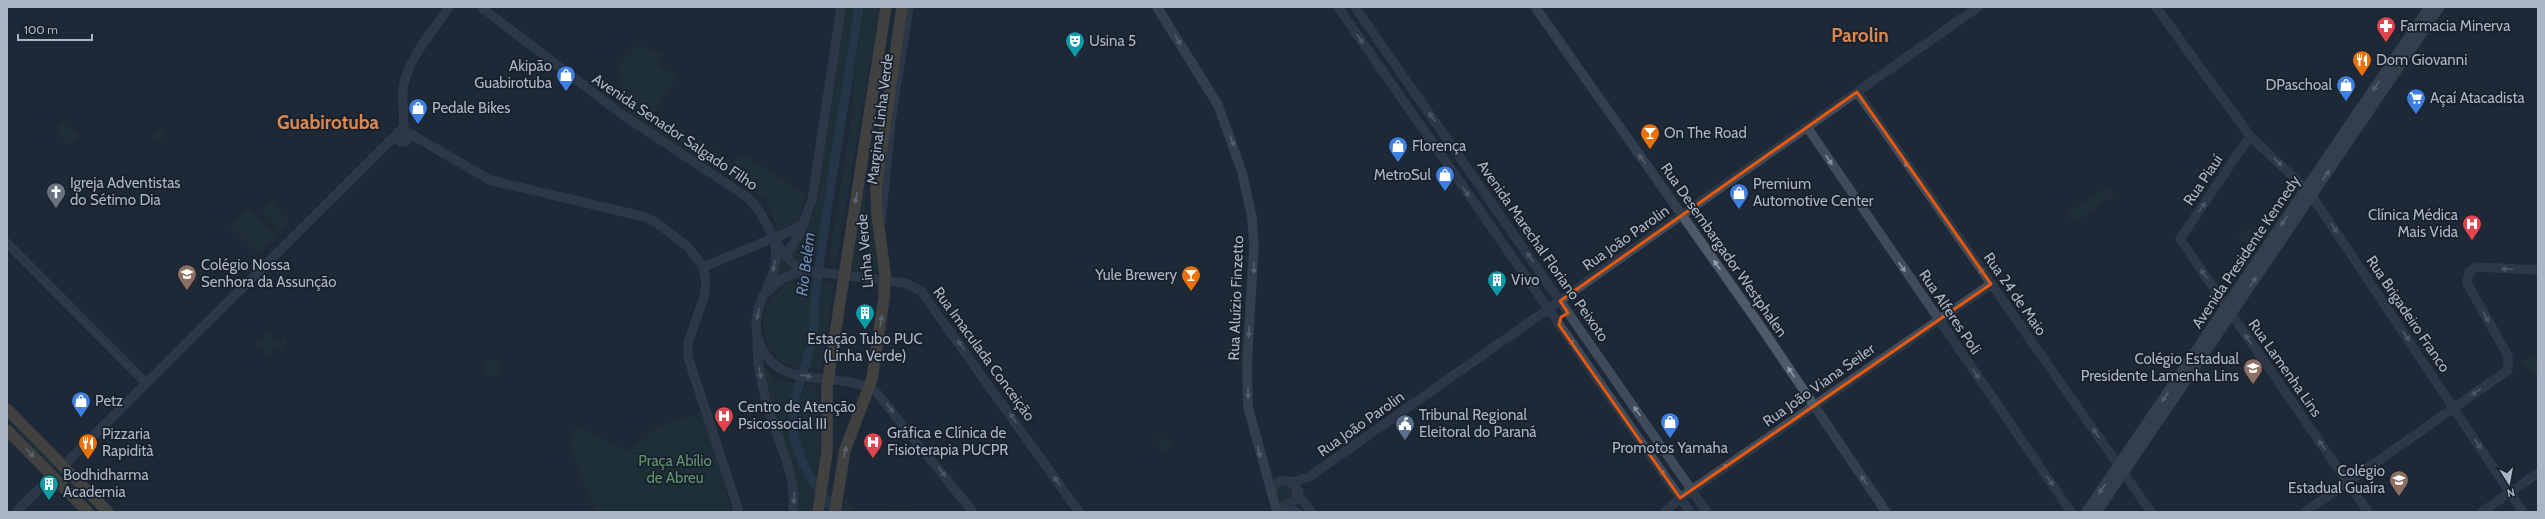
<svg xmlns="http://www.w3.org/2000/svg" width="2545" height="519" viewBox="0 0 2545 519" font-family="Cabin,sans-serif">
  <rect width="100%" height="100%" fill="#1e2937"/>
  <path fill="#203638" d="M844,7H857L827,202L815,264L795,261L792,254L814,212L817,200Z
    M865,7H879L836,266L828,264L851,121L854,77Z
    M637,45L662,54L658,65L676,77L654,113L733,162L741,154L807,195L799,222L783,229L779,228C764,213 778,202 751,191L629,114L618,67Z
    M63,122L78,136L69,145L55,130Z
    M161,128L167,133L158,143L152,138Z
    M866,178L862,270L849,269Z
    M2108,185L2115,194L2074,223L2068,213Z
    M871,189L881,272L869,271Z
    M272,202L289,221L280,230L262,211Z
    M248,207L276,235L258,253L230,225Z
    M2275,225L2253,254L2238,232Z
    M781,255L785,264L793,270L773,281L779,256Z
    M802,279L834,283L821,370C811,368 794,368 785,364C778,361 774,353 770,348C753,319 771,285 802,279Z
    M265,331L270,333L274,341L280,342L283,337L288,341L283,345L286,348L283,350L275,347L271,350L270,355L265,357L264,349L257,347L255,343L265,340Z
    M1244,337L1243,364L1238,366L1225,350Z
    M2538,357V378L2519,361Z
    M483 368a8 8 0 1 1 16 0a8 8 0 1 1-16 0Z
    M763,363L774,380L796,383C780,429 789,447 815,485L811,512H796L795,478L770,404Z
    M806,384L814,385L818,389L820,450L816,475L798,444V406Z
    M703,413L731,506L728,512H597L586,490L569,441L577,426L629,452L657,427Z
    M25,433L54,463L49,468L20,436Z
    M1156,435L1174,444L1162,453Z
    M1277 492a8 8 0 1 1 16 0a8 8 0 1 1-16 0Z
    M846,492L848,502L857,512H842Z
    M906,509L917,512L864,510Z"/>
  <g fill="none" stroke-linecap="round" stroke-linejoin="round">
    <path stroke="#2f4560" stroke-width="1.5" d="M878,512H897"/>
    <path stroke="#2f4560" stroke-width="9" d="M836,512C816,487 798,463 793,430C789,399 809,365 813,333C815,321 813,309 815,297C827,200 845,104 859,7"/>
    <defs>
      <path id="secondary" d="M481,7L620,113L747,197C771,218 774,257 804,270L905,283L921,291L1079,512
        M1338,7L1690,512
        M1355,7L1707,512
        M2156,7L2250,136L2306,189
        M1857,92L2151,512
        M1807,127L2071,512
        M404,129C404,114 401,98 404,83C410,56 434,30 449,7
        M397 136a6 6 0 1 1 12 0a6 6 0 1 1-12 0Z
        M409,133L490,180L645,217L657,223L688,247L703,267L706,282L704,297L688,343V357L739,512
        M2250,136L2180,239L2368,512
        M2312,196L2523,512
        M881,221L891,120L909,7
        M775,240C776,250 777,261 774,271C768,288 757,304 756,322C756,333 758,342 763,351C787,392 842,369 876,392L973,512
        M7,243L146,383
        M785,256L799,235L812,200L841,7
        M703,267L795,229L804,223
        M767,292L782,279L804,270
        M757,341C757,369 764,397 773,423C784,455 796,477 793,512
        M63,466L398,133
        M1292,482L1309,477L1978,7
        M1299,491L1297,493L1311,512
        M1272,494C1273,472 1305,480 1295,500L1283,506
        M1283,506L1297,512
        M16,512L52,476
        M1665,512L1680,498L1991,284
        M2305,512L2508,370V356L2467,283L2469,272L2476,267L2538,270
        M2482,512L2538,473"/>
      <path id="primary" d="M1157,7L1218,105L1242,172L1252,218L1254,245L1247,365L1248,407L1277,512
        M1535,7L1759,324L1886,512
        M2086,512L2429,7
        M2097,512L2440,7"/>
      <path id="highway" d="M7,409L108,512
        M7,430L88,512
        M818,512L827,451V386L886,7
        M835,512L845,450L872,379L884,298L885,273L877,214L876,189L902,7"/>
    </defs>
    <use href="#secondary" stroke="#4c5663" stroke-width="9"/>
    <use href="#primary" stroke="#3b4451" stroke-width="10"/>
    <use href="#highway" stroke="#3c4652" stroke-width="12"/>
    <use href="#secondary" stroke="#3f4a5b" stroke-width="8"/>
    <use href="#primary" stroke="#4f5a68" stroke-width="9"/>
    <use href="#highway" stroke="#6e604d" stroke-width="11"/>
  </g>
  <defs><path id="oneway-solid" d="M-6-.8H1V-3.2L6.5 0L1 3.2V.8H-6Z"/></defs>
  <g fill="#8590a0">
    <use href="#oneway-solid" transform="translate(1360 39) rotate(55)"/>
    <use href="#oneway-solid" transform="translate(1432 117) rotate(-125)"/>
    <use href="#oneway-solid" transform="translate(1829 160) rotate(56)"/>
    <use href="#oneway-solid" transform="translate(2278 162) rotate(44)"/>
    <use href="#oneway-solid" transform="translate(1908 166) rotate(-125)"/>
    <use href="#oneway-solid" transform="translate(1466 192) rotate(55)"/>
    <use href="#oneway-solid" transform="translate(2202 207) rotate(-56)"/>
    <use href="#oneway-solid" transform="translate(2334 228) rotate(56)"/>
    <use href="#oneway-solid" transform="translate(1530 257) rotate(-125)"/>
    <use href="#oneway-solid" transform="translate(774 266) rotate(102)"/>
    <use href="#oneway-solid" transform="translate(1902 267) rotate(56)"/>
    <use href="#oneway-solid" transform="translate(2507 269) rotate(-177)"/>
    <use href="#oneway-solid" transform="translate(1983 272) rotate(-125)"/>
    <use href="#oneway-solid" transform="translate(2204 274) rotate(-125)"/>
    <use href="#oneway-solid" transform="translate(758 314) rotate(101)"/>
    <use href="#oneway-solid" transform="translate(2486 317) rotate(61)"/>
    <use href="#oneway-solid" transform="translate(2406 336) rotate(56)"/>
    <use href="#oneway-solid" transform="translate(2248 339) rotate(-125)"/>
    <use href="#oneway-solid" transform="translate(1570 341) rotate(55)"/>
    <use href="#oneway-solid" transform="translate(961 345) rotate(-126)"/>
    <use href="#oneway-solid" transform="translate(760 373) rotate(80)"/>
    <use href="#oneway-solid" transform="translate(1976 374) rotate(56)"/>
    <use href="#oneway-solid" transform="translate(806 376) rotate(9)"/>
    <use href="#oneway-solid" transform="translate(2476 392) rotate(145)"/>
    <use href="#oneway-solid" transform="translate(890 408) rotate(52)"/>
    <use href="#oneway-solid" transform="translate(1637 411) rotate(-125)"/>
    <use href="#oneway-solid" transform="translate(1013 418) rotate(-126)"/>
    <use href="#oneway-solid" transform="translate(2096 433) rotate(-125)"/>
    <use href="#oneway-solid" transform="translate(2478 444) rotate(56)"/>
    <use href="#oneway-solid" transform="translate(2322 445) rotate(-125)"/>
    <use href="#oneway-solid" transform="translate(1724 468) rotate(-35)"/>
    <use href="#oneway-solid" transform="translate(1661 471) rotate(55)"/>
    <use href="#oneway-solid" transform="translate(942 472) rotate(52)"/>
    <use href="#oneway-solid" transform="translate(1057 481) rotate(-125)"/>
    <use href="#oneway-solid" transform="translate(2050 481) rotate(56)"/>
    <use href="#oneway-solid" transform="translate(794 498) rotate(93)"/>
  </g>
  <g fill="#949fae">
    <use href="#oneway-solid" transform="translate(1178 40) rotate(58)"/>
    <use href="#oneway-solid" transform="translate(2376 86) rotate(124)"/>
    <use href="#oneway-solid" transform="translate(1232 141) rotate(69)"/>
    <use href="#oneway-solid" transform="translate(1642 159) rotate(-125)"/>
    <use href="#oneway-solid" transform="translate(2326 175) rotate(-56)"/>
    <use href="#oneway-solid" transform="translate(2284 221) rotate(124)"/>
    <use href="#oneway-solid" transform="translate(1717 265) rotate(-125)"/>
    <use href="#oneway-solid" transform="translate(1254 268) rotate(91)"/>
    <use href="#oneway-solid" transform="translate(2253 282) rotate(-56)"/>
    <use href="#oneway-solid" transform="translate(1249 332) rotate(94)"/>
    <use href="#oneway-solid" transform="translate(1791 372) rotate(-124)"/>
    <use href="#oneway-solid" transform="translate(1248 393) rotate(89)"/>
    <use href="#oneway-solid" transform="translate(2165 397) rotate(124)"/>
    <use href="#oneway-solid" transform="translate(1259 452) rotate(75)"/>
    <use href="#oneway-solid" transform="translate(1864 480) rotate(-124)"/>
    <use href="#oneway-solid" transform="translate(2102 489) rotate(125)"/>
  </g>
  <g fill="#a5adb9">
    <use href="#oneway-solid" transform="translate(856 198) rotate(102)"/>
    <use href="#oneway-solid" transform="translate(881 321) rotate(-82)"/>
    <use href="#oneway-solid" transform="translate(845 452) rotate(-75)"/>
    <use href="#oneway-solid" transform="translate(30 453) rotate(45)"/>
  </g>
  <path d="M0 0H2545V519H0ZM1857,92L1991,284L1680,498L1559,325L1561,317L1568,313L1560,301Z" fill="#1e2937" fill-opacity=".55" fill-rule="evenodd"/>
  <path fill="none" stroke="#e8590c" stroke-width="3" stroke-linejoin="round" d="M1857,92L1991,284L1680,498L1559,325L1561,317L1568,313L1560,301Z"/>
  <defs>
    <symbol id="pharmacy-pin" viewBox="-11 -11 22 30"><path d="M0 17L-7.5 6A9.5 9.5 0 1 1 7.5 6Z" fill="#e0444e" stroke="#17202c"/><path d="M-2-6h4v4h4v4h-4v4h-4v-4h-4v-4h4Z" fill="#fff"/></symbol>
    <symbol id="theatre-pin" viewBox="-11 -11 22 30"><path d="M0 17L-7.5 6A9.5 9.5 0 1 1 7.5 6Z" fill="#0f9aa8" stroke="#17202c"/><path d="M-5-5.5Q0-4 5-5.5V0Q5 5 0 6Q-5 5-5 0ZM-3.3-2.5H-1v1.5H-3.3ZM1-2.5H3.3v1.5H1ZM-2.8 1Q0 5.5 2.8 1Z" fill="#fff"/></symbol>
    <symbol id="restaurant-pin" viewBox="-11 -11 22 30"><path d="M0 17L-7.5 6A9.5 9.5 0 1 1 7.5 6Z" fill="#e8710a" stroke="#17202c"/><path d="M-5-6h1v4h1v-4h1v4h1v-4h1v5L-1.5 .5V6h-2V.5L-5-1ZM5-6V6H3V1.5H1.5Q1.5-4 5-6Z" fill="#fff"/></symbol>
    <symbol id="shop-pin" viewBox="-11 -11 22 30"><path d="M0 17L-7.5 6A9.5 9.5 0 1 1 7.5 6Z" fill="#3f7fe0" stroke="#17202c"/><path d="M-5-2.5h2.3a2.7 3.5 0 0 1 5.4 0H5L5.5 6h-11ZM-1.5-2.5h3a1.5 2.3 0 0 0-3 0Z" fill="#fff"/></symbol>
    <symbol id="supermarket-pin" viewBox="-11 -11 22 30"><path d="M0 17L-7.5 6A9.5 9.5 0 1 1 7.5 6Z" fill="#3f7fe0" stroke="#17202c"/><path d="M-6-5.5h2.5l.6 2H6L4.5 2H-2.5L-4.4-4H-6ZM-1.5 3.2a1.3 1.3 0 1 0 .1 0ZM3 3.2a1.3 1.3 0 1 0 .1 0Z" fill="#fff"/></symbol>
    <symbol id="bar-pin" viewBox="-11 -11 22 30"><path d="M0 17L-7.5 6A9.5 9.5 0 1 1 7.5 6Z" fill="#e8710a" stroke="#17202c"/><path d="M-6-5H6L.8 .8V4.5H3.5V6h-7V4.5H-.8V.8Z" fill="#fff"/></symbol>
    <symbol id="church-pin" viewBox="-11 -11 22 30"><path d="M0 17L-7.5 6A9.5 9.5 0 1 1 7.5 6Z" fill="#6b7280" stroke="#17202c"/><path d="M-1.2-6h2.4v3.5h3.3v2.4h-3.3V6h-2.4V-.1h-3.3v-2.4h3.3Z" fill="#fff"/></symbol>
    <symbol id="hospital-pin" viewBox="-11 -11 22 30"><path d="M0 17L-7.5 6A9.5 9.5 0 1 1 7.5 6Z" fill="#e0444e" stroke="#17202c"/><path d="M-5-5h3v3.5h4V-5h3V5h-3V1.5h-4V5h-3Z" fill="#fff"/></symbol>
    <symbol id="school-pin" viewBox="-11 -11 22 30"><path d="M0 17L-7.5 6A9.5 9.5 0 1 1 7.5 6Z" fill="#8d6e63" stroke="#17202c"/><path d="M0-5L7-2L0 1L-7-2ZM-4 1L0 2.5L4 1V4Q0 6-4 4Z" fill="#fff"/></symbol>
    <symbol id="building-pin" viewBox="-11 -11 22 30"><path d="M0 17L-7.5 6A9.5 9.5 0 1 1 7.5 6Z" fill="#0f9aa8" stroke="#17202c"/><path d="M-4-6H4V6H1V3H-1V6H-4ZM-2.5-4.3h1.7v1.8h-1.7ZM.8-4.3h1.7v1.8H.8ZM-2.5-1h1.7V.8h-1.7ZM.8-1h1.7V.8H.8Z" fill="#fff"/></symbol>
    <symbol id="civic-pin" viewBox="-11 -11 22 30"><path d="M0 17L-7.5 6A9.5 9.5 0 1 1 7.5 6Z" fill="#5c6f8a" stroke="#17202c"/><path d="M-.6-6.5H3V-4.5H.6V-3L4-1V1h2V6H-6V1h2V-1L-.6-3ZM-1.2 2.5V6h2.4V2.5Z" fill="#fff"/></symbol>
  </defs>
  <g fill-rule="evenodd">
    <use href="#pharmacy-pin" x="2375" y="15" width="22" height="30"/>
    <use href="#theatre-pin" x="1064" y="30" width="22" height="30"/>
    <use href="#restaurant-pin" x="2351" y="49" width="22" height="30"/>
    <use href="#shop-pin" x="555" y="64" width="22" height="30"/>
    <use href="#shop-pin" x="2335" y="74" width="22" height="30"/>
    <use href="#supermarket-pin" x="2405" y="87" width="22" height="30"/>
    <use href="#shop-pin" x="407" y="97" width="22" height="30"/>
    <use href="#bar-pin" x="1639" y="122" width="22" height="30"/>
    <use href="#shop-pin" x="1387" y="135" width="22" height="30"/>
    <use href="#shop-pin" x="1434" y="164" width="22" height="30"/>
    <use href="#church-pin" x="45" y="181" width="22" height="30"/>
    <use href="#shop-pin" x="1728" y="182" width="22" height="30"/>
    <use href="#hospital-pin" x="2461" y="213" width="22" height="30"/>
    <use href="#school-pin" x="176" y="263" width="22" height="30"/>
    <use href="#bar-pin" x="1180" y="264" width="22" height="30"/>
    <use href="#building-pin" x="1486" y="269" width="22" height="30"/>
    <use href="#building-pin" x="854" y="302" width="22" height="30"/>
    <use href="#school-pin" x="2242" y="357" width="22" height="30"/>
    <use href="#shop-pin" x="70" y="390" width="22" height="30"/>
    <use href="#hospital-pin" x="713" y="405" width="22" height="30"/>
    <use href="#shop-pin" x="1659" y="411" width="22" height="30"/>
    <use href="#civic-pin" x="1394" y="413" width="22" height="30"/>
    <use href="#hospital-pin" x="862" y="431" width="22" height="30"/>
    <use href="#restaurant-pin" x="77" y="432" width="22" height="30"/>
    <use href="#school-pin" x="2388" y="469" width="22" height="30"/>
    <use href="#building-pin" x="38" y="473" width="22" height="30"/>
  </g>
  <g text-anchor="middle" stroke-width="3.5" stroke-linejoin="round" paint-order="stroke">
    <g font-size="15" fill="#abb6c5" stroke="#17202c" text-anchor="start">
      <text x="2400" y="31">Farmacia Minerva</text>
      <text x="1089" y="46">Usina 5</text>
      <text x="2376" y="65">Dom Giovanni</text>
      <text x="552" y="71" text-anchor="end">Akipão<tspan x="552" dy="17">Guabirotuba</tspan></text>
      <text x="2332" y="90" text-anchor="end">DPaschoal</text>
      <text x="2430" y="103">Açaí Atacadista</text>
      <text x="432" y="113">Pedale Bikes</text>
      <text x="1664" y="138">On The Road</text>
      <text x="1412" y="151">Florença</text>
      <text x="1431" y="180" text-anchor="end">MetroSul</text>
      <text x="70" y="188">Igreja Adventistas<tspan x="70" dy="17">do Sétimo Dia</tspan></text>
      <text x="1753" y="189">Premium<tspan x="1753" dy="17">Automotive Center</tspan></text>
      <text x="2458" y="220" text-anchor="end">Clínica Médica<tspan x="2458" dy="17">Mais Vida</tspan></text>
      <text x="201" y="270">Colégio Nossa<tspan x="201" dy="17">Senhora da Assunção</tspan></text>
      <text x="1177" y="280" text-anchor="end">Yule Brewery</text>
      <text x="1511" y="285">Vivo</text>
      <text x="865" y="344" text-anchor="middle">Estação Tubo PUC<tspan x="865" dy="17">(Linha Verde)</tspan></text>
      <text x="2239" y="364" text-anchor="end">Colégio Estadual<tspan x="2239" dy="17">Presidente Lamenha Lins</tspan></text>
      <text x="95" y="406">Petz</text>
      <text x="738" y="412">Centro de Atenção<tspan x="738" dy="17">Psicossocial III</tspan></text>
      <text x="1419" y="420">Tribunal Regional<tspan x="1419" dy="17">Eleitoral do Paraná</tspan></text>
      <text x="887" y="438">Gráfica e Clínica de<tspan x="887" dy="17">Fisioterapia PUCPR</tspan></text>
      <text x="102" y="439">Pizzaria<tspan x="102" dy="17">Rapidità</tspan></text>
      <text x="1670" y="453" text-anchor="middle">Promotos Yamaha</text>
      <text x="2385" y="476" text-anchor="end">Colégio<tspan x="2385" dy="17">Estadual Guaíra</tspan></text>
      <text x="63" y="480">Bodhidharma<tspan x="63" dy="17">Academia</tspan></text>
    </g>
    <g font-size="15" fill="#abb6c5" stroke="#17202c">
      <text transform="translate(880 119) rotate(-83)" y="5">Marginal Linha Verde</text>
      <text transform="translate(675 132) rotate(34)" y="5">Avenida Senador Salgado Filho</text>
      <text transform="translate(2203 180) rotate(-56)" y="5">Rua Piauí</text>
      <text transform="translate(1626 238) rotate(-35)" y="5">Rua João Parolin</text>
      <text transform="translate(1724 250) rotate(55)" y="5">Rua Desembargador Westphalen</text>
      <text transform="translate(865 251) rotate(-95)" y="5">Linha Verde</text>
      <text transform="translate(1543 251) rotate(55)" y="5">Avenida Marechal Floriano Peixoto</text>
      <text transform="translate(2246 252) rotate(-56)" y="5">Avenida Presidente Kennedy</text>
      <text transform="translate(2015 294) rotate(55)" y="5">Rua 24 de Maio</text>
      <text transform="translate(1236 298) rotate(-88)" y="5">Rua Aluízio Finzetto</text>
      <text transform="translate(1950 312) rotate(56)" y="5">Rua Alferes Poli</text>
      <text transform="translate(2408 314) rotate(56)" y="5">Rua Brigadeiro Franco</text>
      <text transform="translate(984 354) rotate(54)" y="5">Rua Imaculada Conceição</text>
      <text transform="translate(2285 368) rotate(55)" y="5">Rua Lamenha Lins</text>
      <text transform="translate(1819 385) rotate(-35)" y="5">Rua João Viana Seiler</text>
      <text transform="translate(1361 424) rotate(-35)" y="5">Rua João Parolin</text>
    </g>
    <g font-size="15" fill="#61966c" stroke="#17202c">
      <text x="675" y="466">Praça Abílio<tspan x="675" dy="17">de Abreu</tspan></text>
    </g>
    <g font-size="16" font-style="italic" fill="#708eb0" stroke="#17202c">
      <text transform="translate(805 264) rotate(-83)" y="6">Rio Belém</text>
    </g>
    <g font-size="19" font-weight="bold" fill="#da8850" stroke="#17202c">
      <text x="1860" y="42">Parolin</text>
      <text x="328" y="129">Guabirotuba</text>
    </g>
  </g>
  <rect width="2545" height="519" fill="none" stroke="#abb6c5" stroke-width="16"/>
  <g transform="translate(2509 483) rotate(169)" stroke="#17202c" stroke-width="3" paint-order="stroke">
  <path d="M0-3L7 15L0 10L-7 15Z" fill="#abb6c5"/>
  <text y="-6" font-size="11" font-weight="bold" text-anchor="middle" fill="#abb6c5">N</text>
  </g>
  <path d="M18 34v6h74v-6" fill="none" stroke="#abb6c5" stroke-width="2"/>
  <text x="24" y="34" font-size="12" fill="#abb6c5" stroke="#17202c" stroke-width="3" paint-order="stroke">100 m</text>
</svg>
